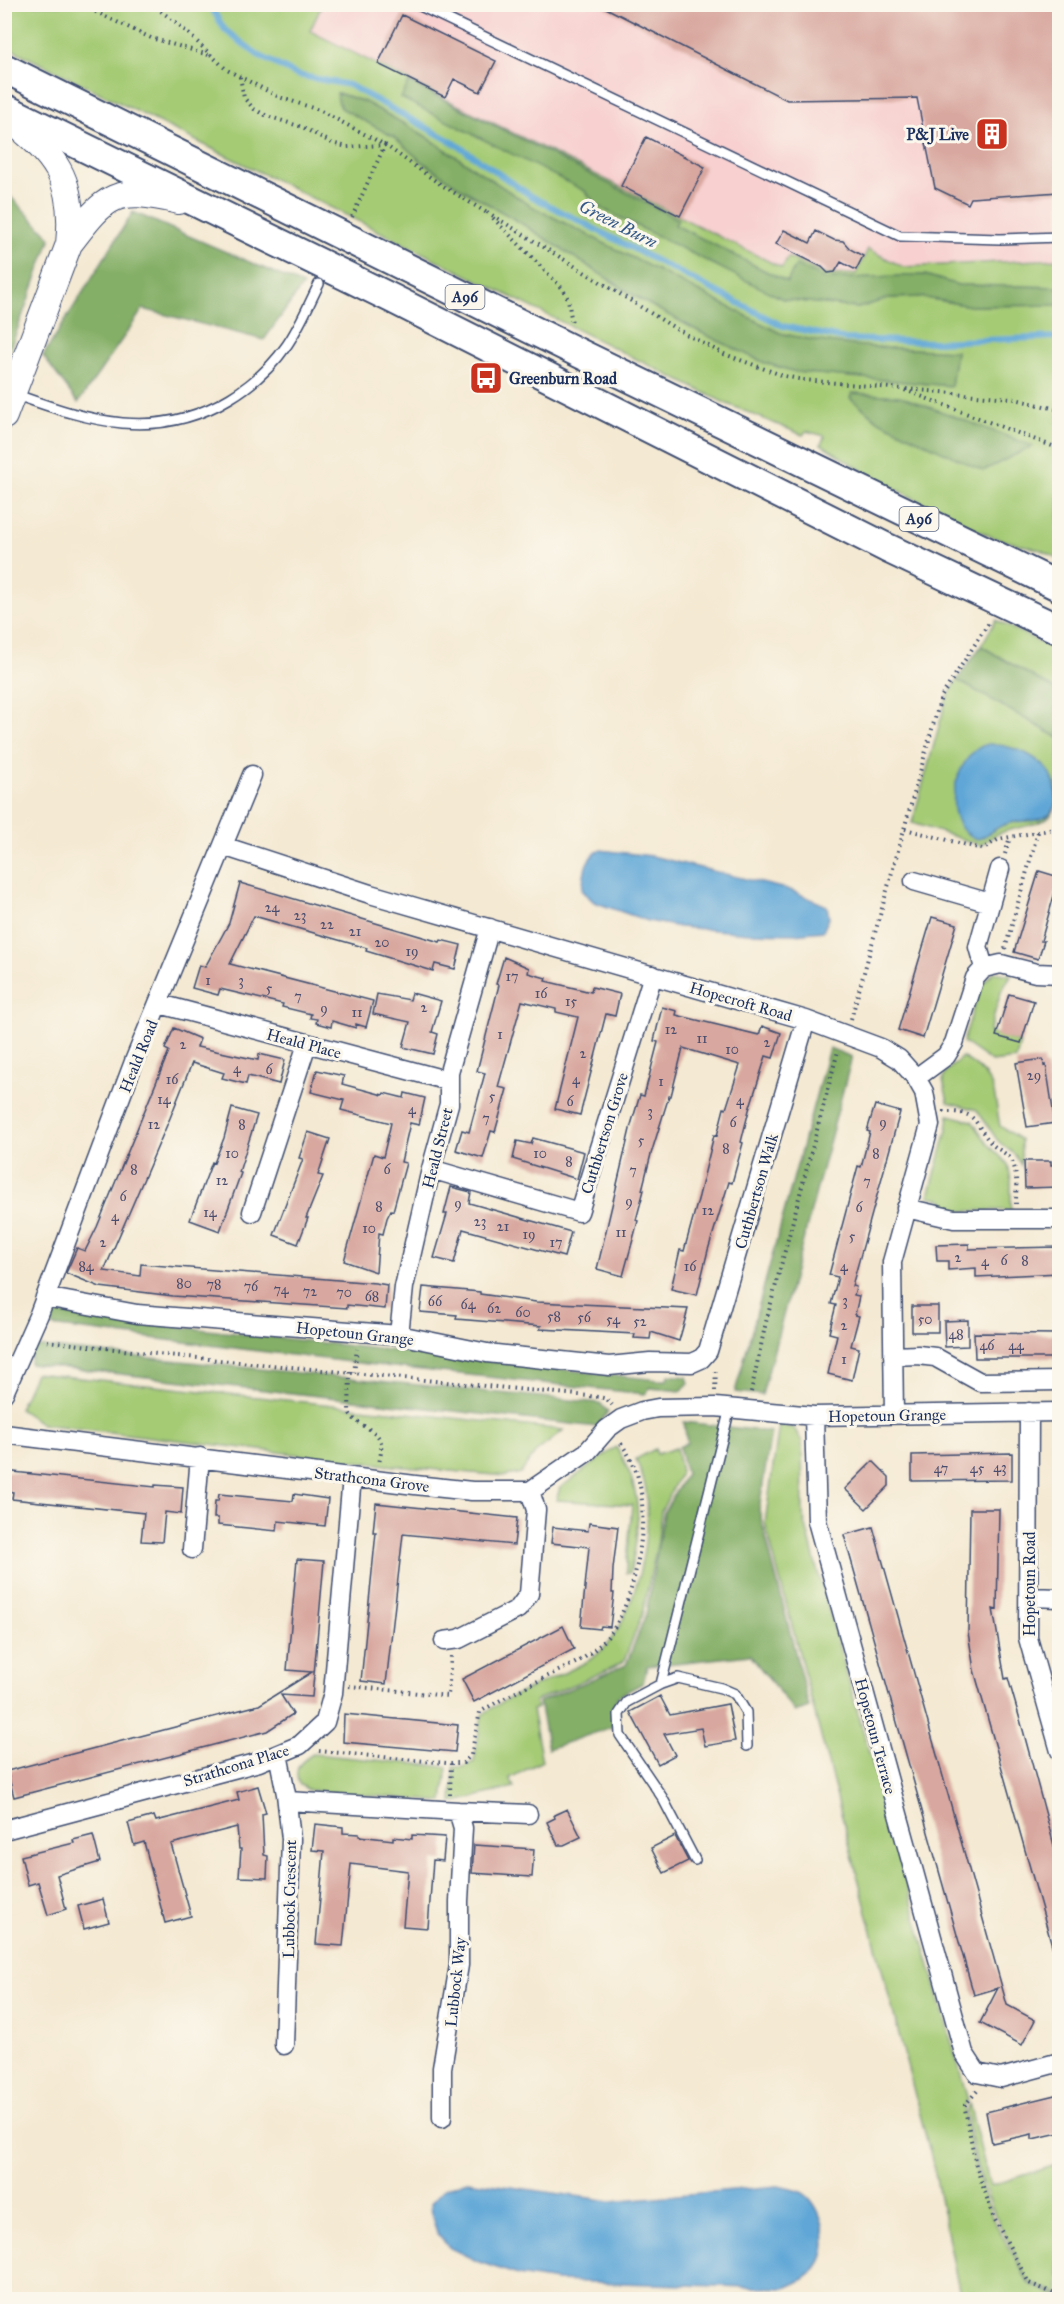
<svg xmlns="http://www.w3.org/2000/svg" width="1064" height="2304" viewBox="0 0 1064 2304" font-family="'IM FELL Great Primer',serif">
  <rect width="100%" height="100%" fill="#fbf7ec"/>
  <filter id="ink" filterUnits="userSpaceOnUse"><feTurbulence type="fractalNoise" baseFrequency=".0167" numOctaves="2"/><feDisplacementMap in="SourceGraphic" scale="12" xChannelSelector="R" yChannelSelector="G"/><feConvolveMatrix kernelMatrix="1 2 1 2 8 2 1 2 1" color-interpolation-filters="sRGB"/></filter>
  <filter id="wash" filterUnits="userSpaceOnUse"><feTurbulence type="fractalNoise" baseFrequency=".008" numOctaves="4" result="noise"/><feDisplacementMap in="SourceGraphic" scale="24" xChannelSelector="R" yChannelSelector="G"/><feGaussianBlur stdDeviation="1.35" result="paint"/><feColorMatrix in="noise" values="0 0 0 0 0 0 0 0 0 0 0 0 0 0 0 0 0 1.4 0 .05"/><feComposite in="paint" operator="in"/></filter>
  <g filter="url(#wash)">
    <rect width="100%" height="100%" fill="#f4e9d2"/>
    <path fill="#f7d0cf" d="M269,5H1059V287L787,282L307,32Z"/>
    <path fill="#a5cb75" stroke="#607d6a" stroke-width="1.5" fill-rule="evenodd" d="M4,5H322L310,31L782,268L788,257L826,275L856,274L868,249L903,267L1059,259V287L958,285L925,275L825,279L796,266L787,282L675,225L678,219L409,83L585,191L597,206L783,299L858,308L890,298L920,297L971,306L1059,305V559L1041,550L992,537L973,528L872,477L821,444L825,436L806,431L803,435L725,403L5,46ZM338,93L365,102L422,134L531,206L780,333C839,348 896,348 956,351L951,386L796,372L765,363L702,333L641,300L521,223L464,190L420,160L394,137L341,108Z
      M996,620L1059,652V692L981,646Z
      M957,680L1059,738V783L1057,784C1064,830 1027,822 1000,833C993,836 986,841 980,845L912,823L946,701Z
      M994,972L1011,975L1001,992L989,1032L1020,1043L1016,1059L992,1062L963,1042L981,985Z
      M962,1057C997,1077 993,1090 1000,1126L1021,1140V1165L1015,1155L998,1141L977,1110L948,1102L943,1080L946,1072Z
      M949,1115L972,1121L988,1144L1008,1164L1011,1180V1210L955,1211L942,1209L944,1200L929,1196L947,1130Z
      M35,1373L564,1430L535,1453L521,1473L506,1476L395,1466L42,1424L19,1409Z
      M779,1425L794,1428L802,1442L803,1514L817,1569L968,2100L965,2103L963,2109L975,2167L992,2217L1029,2284L1059,2297V2299H961L933,2164L765,1523Z
      M616,1447C643,1488 641,1526 630,1573H626L632,1505L556,1500L560,1488Z
      M676,1448L681,1472L661,1512L658,1541L642,1615L624,1661L614,1667L535,1701L537,1708L532,1710L542,1761L510,1778L514,1787L452,1803L454,1767H463L474,1762L482,1715C511,1693 556,1679 588,1661C634,1635 652,1539 646,1490C644,1479 640,1469 636,1459L655,1449L657,1454Z
      M313,1754L447,1767L443,1802L309,1790L299,1784C293,1768 300,1762 313,1754Z
      M969,2103L990,2186L1059,2164V2178L1054,2180L1059,2209V2295L1029,2282L995,2215L977,2166L966,2110Z"/>
    <path fill="#84af66" stroke="#506f62" stroke-width="1.5" d="M409,82L678,219L675,225L787,282L796,265L825,279L925,275L958,285L1059,287V305L971,306L920,297L890,298L858,308L783,299L597,206L585,191L401,98Z
      M337,93L365,102L422,134L531,206L780,333C839,348 896,348 956,351L951,386L796,372L765,363L702,333L641,300L521,223L464,190L420,160L394,137L341,108L338,101Z
      M6,192L51,238L5,363L4,196Z
      M133,212L303,285L264,340L143,309L78,403L43,356Z
      M852,393L900,396L1033,446L983,471L879,421L850,398Z
      M981,646L1059,692V738L957,680Z
      M829,1048L852,1057L762,1395L735,1392Z
      M55,1313L658,1380H667L668,1375L687,1377L689,1383L681,1391L650,1388L645,1394L375,1365L51,1326Z
      M31,1346L600,1403L608,1412L597,1427L30,1364Z
      M684,1422L771,1432L759,1510L809,1707L795,1712L750,1655L647,1666L643,1683L617,1697L612,1727L548,1749L539,1702L626,1665L646,1614L664,1512L686,1474L679,1447L687,1443Z"/>
    <path fill="#61a7d7" stroke="#3e6b9a" stroke-width="1.5" d="M989,744C1019,746 1058,762 1056,798C1056,804 1056,809 1050,814C1039,823 1023,820 1010,823C998,825 989,835 978,839C936,828 954,750 989,744Z
      M600,850L652,856L790,890L827,906L829,918L823,931L794,934L749,933L680,927L648,921L594,902L582,890C585,872 583,860 600,850Z
      M467,2181L611,2201L778,2186C785,2188 794,2189 801,2192C822,2202 832,2245 819,2264C811,2277 798,2283 785,2288L556,2281L518,2275L479,2262L450,2248L438,2235L432,2217L431,2203L444,2189Z"/>
    <g fill="none" stroke-linecap="round" stroke-linejoin="round">
      <path stroke="#61a7d7" stroke-width="6" d="M209,4L225,30L258,55L297,75L349,85L456,144L531,196L783,326L845,339L933,342L1060,337"/>
    </g>
    <g id="blocks">
      <path fill="#d8a79f" d="M598,4H1059V192L971,198L968,204L935,188L917,98L787,100Z
        M402,15L496,61L480,92L454,79L445,97L378,64Z
        M646,137L705,167L680,216L621,186Z
        M784,230L810,243L816,231L834,240L843,241L850,249L863,256L856,270L841,262L835,272L828,273L822,267L776,244Z
        M1039,871L1059,877V893L1055,892L1041,941H1044L1038,959L1014,952Z
        M240,883L440,942L441,940L461,945L455,969L435,964L433,971L366,951L367,948L254,916L230,964L373,1001L366,1027L356,1024V1028L332,1021L331,1027L316,1023L317,1019L310,1018L311,1014L282,1007L283,1004L220,989L218,995L192,988L199,965L205,967L229,923Z
        M932,917L957,924L923,1038L898,1030Z
        M504,957L529,968L528,973L546,978L545,981L591,992L592,987L620,994L615,1016L606,1014L580,1115L555,1109L578,1017L556,1012V1009L522,1001L498,1087L507,1089L495,1132L491,1131L483,1158L456,1150L462,1130L469,1132L485,1073L477,1071L499,985L496,984Z
        M412,993L441,1001L432,1032L438,1034L433,1054L403,1047L410,1022L373,1014L377,994L410,1000Z
        M1009,994L1034,1001L1021,1043L996,1036Z
        M662,1007L677,1011L676,1015L759,1035L762,1026L781,1033L773,1058L766,1056L749,1110L741,1142L743,1143L732,1183L729,1182L708,1250L697,1295L671,1289L680,1250L684,1251L699,1196L714,1135L717,1136L724,1108L726,1109L740,1065L683,1048L671,1096H669L651,1154L642,1190H644L636,1220L638,1221L623,1276L597,1269L631,1125L640,1095L644,1096L658,1042L654,1041Z
        M174,1028L200,1039L197,1047L258,1060L259,1054L285,1060L279,1084L248,1076L246,1084L222,1078L224,1073L192,1063L170,1118L104,1271L140,1276L141,1264L375,1283L387,1285L385,1309L347,1305V1308L173,1296L100,1287L66,1273L77,1248L85,1251L97,1227L169,1051L165,1049Z
        M1043,1059L1044,1066L1046,1065L1055,1123L1027,1127L1016,1063Z
        M317,1070L344,1076L342,1084L383,1095L384,1093L404,1098L405,1093L425,1098L419,1125L410,1123L401,1162L406,1163L393,1211L391,1210L387,1218L383,1234L379,1233L376,1272L344,1261L374,1154L383,1157L391,1123L341,1110L344,1100L311,1092Z
        M875,1105L900,1112L852,1286L856,1287L854,1295L859,1296L855,1315L859,1316L851,1346L859,1348L852,1380L828,1374L837,1335L829,1333L836,1305L831,1304L838,1277L829,1275L858,1166L861,1167L870,1132L867,1131Z
        M232,1108L257,1115L239,1172L241,1173L220,1231L190,1220L212,1162L214,1163L224,1138Z
        M308,1132L330,1139L318,1175L323,1176L306,1218H308L298,1244L274,1235L303,1159L299,1158Z
        M533,1138L584,1152L577,1179L513,1159L517,1141L531,1144Z
        M1024,1161H1051V1165H1059V1187L1025,1188Z
        M451,1187L471,1192L469,1203L571,1232L564,1257L463,1229L454,1263L434,1258L447,1214H444Z
        M969,1244V1249L1059,1247V1273L976,1277V1268L948,1270V1261H937L936,1245Z
        M423,1287L480,1292V1294L536,1302L688,1309L679,1341L651,1332L650,1339L634,1338L635,1334L540,1329L541,1326L456,1319L457,1315L420,1312Z
        M912,1306H938V1332H912Z
        M968,1320V1346L945,1347L944,1321Z
        M974,1333L1059,1334V1358H975Z
        M1012,1453V1480L912,1481V1455Z
        M873,1461L889,1477V1486L866,1509L845,1489Z
        M4,1471L155,1487V1485L183,1487L181,1514L165,1512L162,1542L141,1541L144,1513L12,1499L13,1492L4,1491Z
        M219,1494L293,1501L294,1494L328,1499L325,1526L278,1521L277,1531L218,1525V1518H214L215,1501H218Z
        M376,1503L517,1518L514,1545L403,1534L386,1684L361,1681L376,1532H373Z
        M970,1509H999L997,1610L993,1609L1005,1679L1008,1678L1023,1730L1059,1864V1955L1055,1956L974,1670L968,1632Z
        M589,1523L618,1527L613,1569L612,1593H614L610,1627L601,1626L600,1629L581,1627L589,1547L551,1543L553,1527L588,1531Z
        M873,1527L1007,2005L1035,2020L1022,2045L980,2023L998,1988L974,1995L844,1535Z
        M297,1559L324,1561L312,1697L281,1695L293,1714L267,1731L14,1797L7,1771L259,1705L312,1672L287,1670Z
        M563,1626L574,1649L474,1702L462,1679Z
        M660,1696L670,1715L728,1704L735,1741L705,1746L701,1728L664,1734L675,1755L658,1764L630,1712Z
        M344,1714L458,1725L455,1752L343,1742Z
        M258,1786L266,1813L262,1814L264,1855L268,1856L267,1878L239,1877L241,1849H239L237,1827L171,1844L191,1916L165,1923L144,1842L134,1845L128,1823L154,1816L156,1821L239,1800L237,1792Z
        M567,1809L581,1837L564,1845H558L547,1822L555,1818L554,1815Z
        M315,1824L343,1827V1833L359,1834V1836L393,1840V1837L412,1839V1835L445,1837L443,1861L433,1860L428,1928L403,1926L408,1871L351,1864L343,1946L316,1944L324,1851L312,1850Z
        M93,1835L100,1862L57,1875L66,1909L48,1915L38,1882L28,1885L21,1856L74,1843L73,1840Z
        M675,1836L688,1861L664,1873L651,1848Z
        M474,1845L534,1849L532,1877L472,1873Z
        M103,1899L109,1922L84,1929L78,1906Z
        M1059,2094V2133L1032,2139V2134L992,2143L986,2112Z"/>
    </g>
  </g>
  <g filter="url(#ink)">
    <use href="#blocks" fill-opacity="0" stroke="#3c4b6f" stroke-width="1.5"/>
    <g fill="none" stroke-linecap="round" stroke-linejoin="round">
      <defs>
        <path id="lane" d="M416,4L900,236L1000,239L1060,237
          M14,394C89,421 156,443 230,398C253,384 272,367 287,345C300,326 309,304 319,284
          M661,1684L730,1408
          M695,1860L662,1797L620,1735L619,1714L627,1702L661,1684L678,1678L721,1688L735,1694L746,1712L747,1746"/>
        <path id="street" d="M223,846L370,894L806,1020L881,1048L899,1059L916,1078L924,1092L930,1125L892,1262L894,1415
          M914,881L990,903
          M984,968L978,947L1000,869
          M160,1004L449,1081
          M916,1078L946,1056L954,1043L975,978L984,968L1001,964L1036,973L1060,974
          M431,1169L579,1212L653,975
          M906,1208L954,1219H1060
          M252,1212L307,1044
          M45,1297L137,1314L399,1335L487,1353L609,1366L650,1362L692,1363L701,1359L708,1351L806,1020
          M399,1335L404,1287L431,1169L449,1104V1072L490,928
          M893,1356L918,1355L935,1357L980,1382L1060,1381
          M4,1393L39,1314L135,1059L252,775
          M1029,1412L1028,1638L1060,1751
          M814,1416L817,1521L964,2053L977,2073L1001,2078L1060,2062
          M4,1434L415,1485L472,1491H530L587,1452L607,1429L621,1419L642,1411L658,1408L715,1407L814,1416L1060,1412
          M192,1549L200,1457
          M1029,1597L1060,1598
          M444,1641L459,1639L518,1609L529,1594L536,1510L530,1491
          M278,1754L286,1794L291,1839L284,2045
          M287,1801L458,1811L463,1828L459,1901V1965L442,2068V2118
          M458,1811L528,1814
          M4,1830L259,1762L300,1745L325,1722L333,1693L352,1477"/>
        <path id="secondary" d="M69,244C107,194 115,186 179,201
          M4,416L69,244C76,179 55,155 7,117"/>
        <path id="primary" d="M4,68L579,353L1060,587
          M4,108L393,299L887,548L1060,630"/>
      </defs>
      <use href="#lane" stroke="#3c4b6f" stroke-width="12"/>
      <use href="#street" stroke="#3c4b6f" stroke-width="21"/>
      <use href="#secondary" stroke="#3c4b6f" stroke-width="28"/>
      <use href="#primary" stroke="#3c4b6f" stroke-width="32"/>
      <path stroke="#3c4b6f" stroke-width="4" stroke-dasharray="1.5 4.5" stroke-linecap="butt" d="M79,4L151,38L212,56
        M151,4L177,23L227,70L279,97L319,110L385,145L437,182L487,213
        M240,77L244,98L254,109L267,116L302,127L332,143L347,147L385,145
        M487,212L678,330L724,354L784,376L804,380L902,389L1060,449
        M352,217L385,145
        M493,218L563,289L568,299L572,324
        M906,389L1011,398L1060,410
        M905,829L982,849L999,839L1060,828
        M1005,854L1010,837
        M1005,949L1038,832
        M851,1019L941,697L990,621
        M943,1112C979,1111 972,1121 991,1143C997,1150 1008,1153 1012,1161C1018,1174 1016,1190 1016,1204
        M47,1341L157,1354L599,1397L607,1399L612,1405
        M350,1372L349,1412C354,1425 379,1429 381,1443C382,1449 380,1458 379,1464
        M354,1373L357,1349
        M715,1391L716,1369
        M751,1392L766,1322L838,1051
        M349,1686L448,1696L451,1656
        M319,1751L446,1763H463L471,1755L480,1712C503,1698 528,1686 552,1674C564,1668 578,1663 589,1654C598,1647 607,1639 614,1628C636,1594 650,1518 638,1478C635,1465 628,1453 620,1442
        M450,1795L451,1763
        M977,2091L965,2105V2109L976,2166L993,2216L1029,2283L1060,2296"/>
      <use href="#lane" stroke="#fff" stroke-width="9"/>
      <use href="#street" stroke="#fff" stroke-width="18"/>
      <use href="#secondary" stroke="#fff" stroke-width="26"/>
      <use href="#primary" stroke="#fff" stroke-width="28"/>
    </g>
  </g>
  <defs>
    <symbol id="building-square" viewBox="-11 -11 22 22"><rect x="-9" y="-9" width="18" height="18" rx="4" fill="#c8321e" stroke="#fbf7ec"/><path d="M-4-6H4V6H1V3H-1V6H-4ZM-2.5-4.3h1.7v1.8h-1.7ZM.8-4.3h1.7v1.8H.8ZM-2.5-1h1.7V.8h-1.7ZM.8-1h1.7V.8H.8Z" fill="#fff"/></symbol>
    <symbol id="bus-square" viewBox="-11 -11 22 22"><rect x="-9" y="-9" width="18" height="18" rx="4" fill="#c8321e" stroke="#fbf7ec"/><path d="M-5-6H5V4H4V6H2V4H-2V6H-4V4H-5ZM-3.5-4V0h7V-4ZM-3.5 1.2v1.5H-2V1.2ZM2 1.2v1.5H3.5V1.2Z" fill="#fff"/></symbol>
  </defs>
  <g fill-rule="evenodd">
    <use href="#building-square" x="973" y="115" width="38" height="38"/>
    <use href="#bus-square" x="467" y="359" width="38" height="38"/>
  </g>
  <g text-anchor="middle" stroke-width="6" stroke-linejoin="round" paint-order="stroke">
    <g font-size="14" fill="#4a4d6e">
      <text x="272" y="912">24</text>
      <text x="300" y="920">23</text>
      <text x="327" y="929">22</text>
      <text x="355" y="936">21</text>
      <text x="382" y="947">20</text>
      <text x="412" y="956">19</text>
      <text x="512" y="981">17</text>
      <text x="208" y="985">1</text>
      <text x="241" y="985">3</text>
      <text x="269" y="993">5</text>
      <text x="541" y="998">16</text>
      <text x="298" y="1001">7</text>
      <text x="571" y="1006">15</text>
      <text x="424" y="1012">2</text>
      <text x="324" y="1013">9</text>
      <text x="357" y="1017">11</text>
      <text x="671" y="1034">12</text>
      <text x="500" y="1039">1</text>
      <text x="702" y="1043">11</text>
      <text x="767" y="1047">2</text>
      <text x="183" y="1049">2</text>
      <text x="732" y="1054">10</text>
      <text x="583" y="1058">2</text>
      <text x="237" y="1073">4</text>
      <text x="269" y="1074">6</text>
      <text x="1034" y="1080">29</text>
      <text x="172" y="1084">16</text>
      <text x="576" y="1084">4</text>
      <text x="661" y="1086">1</text>
      <text x="492" y="1101">5</text>
      <text x="164" y="1104">14</text>
      <text x="740" y="1105">4</text>
      <text x="570" y="1106">6</text>
      <text x="412" y="1114">4</text>
      <text x="650" y="1116">3</text>
      <text x="486" y="1123">7</text>
      <text x="733" y="1127">6</text>
      <text x="883" y="1127">9</text>
      <text x="154" y="1129">12</text>
      <text x="242" y="1129">8</text>
      <text x="641" y="1145">5</text>
      <text x="726" y="1153">8</text>
      <text x="232" y="1158">10</text>
      <text x="540" y="1158">10</text>
      <text x="876" y="1158">8</text>
      <text x="569" y="1166">8</text>
      <text x="134" y="1174">8</text>
      <text x="387" y="1174">6</text>
      <text x="633" y="1175">7</text>
      <text x="222" y="1185">12</text>
      <text x="867" y="1186">7</text>
      <text x="123" y="1201">6</text>
      <text x="629" y="1206">9</text>
      <text x="458" y="1208">9</text>
      <text x="379" y="1211">8</text>
      <text x="859" y="1212">6</text>
      <text x="708" y="1215">12</text>
      <text x="210" y="1217">14</text>
      <text x="115" y="1221">4</text>
      <text x="480" y="1226">23</text>
      <text x="503" y="1231">21</text>
      <text x="369" y="1233">10</text>
      <text x="621" y="1237">11</text>
      <text x="529" y="1239">19</text>
      <text x="852" y="1241">5</text>
      <text x="103" y="1247">2</text>
      <text x="556" y="1247">17</text>
      <text x="958" y="1262">2</text>
      <text x="1004" y="1265">6</text>
      <text x="1025" y="1265">8</text>
      <text x="985" y="1266">4</text>
      <text x="86" y="1271">84</text>
      <text x="690" y="1271">16</text>
      <text x="844" y="1271">4</text>
      <text x="184" y="1288">80</text>
      <text x="214" y="1289">78</text>
      <text x="251" y="1291">76</text>
      <text x="281" y="1294">74</text>
      <text x="310" y="1296">72</text>
      <text x="344" y="1297">70</text>
      <text x="372" y="1301">68</text>
      <text x="845" y="1305">3</text>
      <text x="435" y="1306">66</text>
      <text x="468" y="1309">64</text>
      <text x="494" y="1313">62</text>
      <text x="523" y="1317">60</text>
      <text x="554" y="1321">58</text>
      <text x="584" y="1322">56</text>
      <text x="613" y="1324">54</text>
      <text x="925" y="1324">50</text>
      <text x="640" y="1326">52</text>
      <text x="844" y="1330">2</text>
      <text x="956" y="1339">48</text>
      <text x="987" y="1350">46</text>
      <text x="1016" y="1350">44</text>
      <text x="844" y="1364">1</text>
      <text x="1000" y="1472">43</text>
      <text x="941" y="1473">47</text>
      <text x="977" y="1473">45</text>
    </g>
    <g fill="#fbf7ec" stroke="#5e6b89" stroke-width="1.5">
      <rect x="445.5" y="285" width="39" height="24" rx="4.5"/>
      <rect x="899.5" y="507" width="39" height="24" rx="4.5"/>
    </g>
    <g font-size="15" font-weight="bold" fill="#1b2f5e">
      <text x="465" y="302">A96</text>
      <text x="919" y="524">A96</text>
    </g>
    <g font-size="16" font-weight="bold" fill="#1b2f5e" stroke="#fbf7ec" text-anchor="end">
      <text x="969" y="140">P&amp;J Live</text>
      <text x="509" y="384" text-anchor="start">Greenburn Road</text>
    </g>
    <g font-size="16" fill="#1b2f5e" stroke="#fbf7ec">
      <text transform="translate(741 1001) rotate(16)" y="6">Hopecroft Road</text>
      <text transform="translate(304 1043) rotate(15)" y="6">Heald Place</text>
      <text transform="translate(138 1056) rotate(-68)" y="6">Heald Road</text>
      <text transform="translate(604 1133) rotate(-73)" y="6">Cuthbertson Grove</text>
      <text transform="translate(437 1148) rotate(-76)" y="6">Heald Street</text>
      <text transform="translate(756 1191) rotate(-74)" y="6">Cuthbertson Walk</text>
      <text transform="translate(355 1333) rotate(6)" y="6">Hopetoun Grange</text>
      <text transform="translate(887 1415) rotate(-1)" y="6">Hopetoun Grange</text>
      <text transform="translate(372 1479) rotate(7)" y="6">Strathcona Grove</text>
      <text transform="translate(1029 1584) rotate(-90)" y="6">Hopetoun Road</text>
      <text transform="translate(876 1736) rotate(75)" y="6">Hopetoun Terrace</text>
      <text transform="translate(236 1765) rotate(-17)" y="6">Strathcona Place</text>
      <text transform="translate(289 1899) rotate(-89)" y="6">Lubbock Crescent</text>
      <text transform="translate(455 1982) rotate(-84)" y="6">Lubbock Way</text>
    </g>
    <g font-size="18" font-style="italic" fill="#345988" stroke="#fbf7ec">
      <text transform="translate(618 224) rotate(27)" y="6">Green Burn</text>
    </g>
  </g>
  <rect width="1064" height="2304" fill="none" stroke="#fbf7ec" stroke-width="24"/>
</svg>
